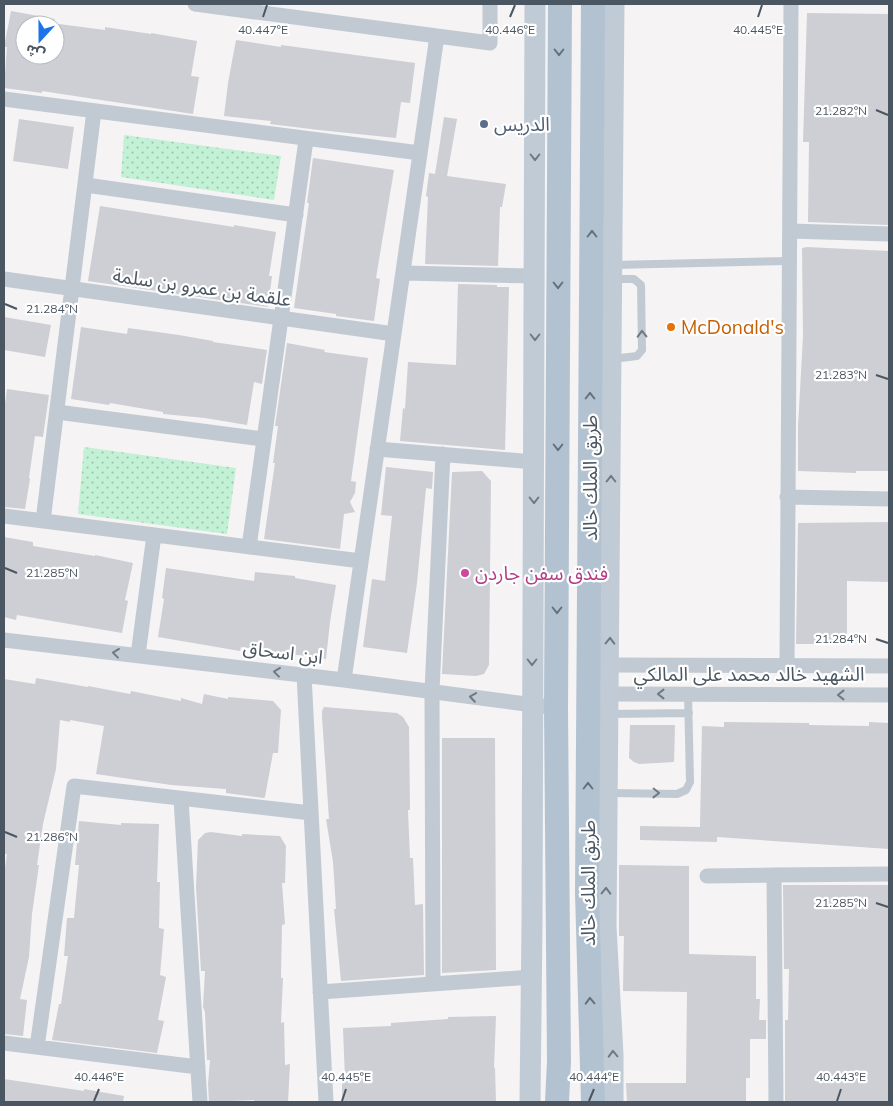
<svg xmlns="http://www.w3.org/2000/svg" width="893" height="1106" viewBox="0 0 893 1106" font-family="Mulish,'Noto Sans Arabic',sans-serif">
  <defs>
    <pattern id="green-dots" width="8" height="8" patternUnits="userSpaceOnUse" patternTransform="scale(1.25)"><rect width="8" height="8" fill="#c3f1d5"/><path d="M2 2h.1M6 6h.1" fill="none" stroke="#a0c6b0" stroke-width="1.8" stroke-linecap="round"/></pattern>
  </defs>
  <rect width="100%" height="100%" fill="#f5f3f3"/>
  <path fill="url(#green-dots)" d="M124,135L281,156L274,200L121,177Z
    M84,447L236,468L227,534L78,514Z"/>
  <path fill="#cdcfd5" d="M11,11L55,19L54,25H25V58L52,62L53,60H55L59,24L105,30V27L151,34V33L197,41L191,76L199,77L193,114L42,91V93L4,88L7,47H4Z
    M807,13L889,14V225L808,222L809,142H803Z
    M236,40L281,47V45L415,63L410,103L401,102L396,138L319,130L270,124L271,121L224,116L228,83Z
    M444,117L457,119L447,176L506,184L502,207H500L498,266L425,264L428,197L426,196L429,173L435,174Z
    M19,119L74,127L68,169L13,161Z
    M313,158L394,170L376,278L380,279L374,321L336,316V314L294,308L309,203H307Z
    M100,206L234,227V225L276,232L269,276H272L268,307L88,281Z
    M807,247L889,251V471H856V473L798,471V427L803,336L802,248Z
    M458,284L497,285V287H509L505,450L400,441L403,408L405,409L408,362L456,365Z
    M4,317L51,325L45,357L4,350Z
    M81,327L127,334L128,328L179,335L213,341V342L267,350L262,384L254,382L247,425L205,418L163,414V412L110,403L109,405L71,399Z
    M287,343L325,350L324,352L368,358L351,481L356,482L355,493L350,502L355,512L344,514L340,549L264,539L275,463H273L278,426H275Z
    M7,389L49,395L43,437L35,436L29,478L30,479L25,509L4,507V410Z
    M386,467L433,472L432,489L426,488L417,583L407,653L363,647L372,579L385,581L392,516L381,515Z
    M482,471L491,481L489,665L484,674L476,676L442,674L452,472Z
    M889,522V582L847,581V644H796L798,523Z
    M4,537L33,542V546L95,556V555L133,563L125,600L128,601L122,633L17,615L16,620L4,617Z
    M166,568L254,581L255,572L295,576V578L336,585L330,622L326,659L241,647L240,651L158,637L164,599L162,598Z
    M36,678L88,687V686L130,694L131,691L181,701V698L202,704L204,694L228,699V697L273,701L281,710L278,753H273L265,797L264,798L226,793V789L171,785L96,774L104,726L70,720V722L60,720L56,769L43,824L37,865H39L32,914L29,957L20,999L27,1000L23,1036L4,1034V875L7,854H4V679L35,684Z
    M324,707L397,713L403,717L409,727L410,810H408L410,858H413L415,905L423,904L424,975L341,981L334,909H336L333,862L326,819H329L322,717V711Z
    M724,722L809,723V725L869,726V722L889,723V849L717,837V842L640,840V826L700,827L702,726L724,727Z
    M630,725H675L674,762L639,764L634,762L629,758Z
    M442,738H495L496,970L442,973Z
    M79,821L121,825V823L159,824L157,882H160L159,928L164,929L160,975L166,977L158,1020L164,1021L157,1053L52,1040L59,1004H61L68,956H64L67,918H74L79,865H75Z
    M211,832L242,836V834L280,836L286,846L285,883H282L285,924L282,925L281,978H283L281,1023L284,1022L285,1065L290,1064L288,1102H254V1100L209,1102L208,1084L210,1060H207L205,1012L203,1007L205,971H201L196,887L198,840L205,833Z
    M619,865L689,866V954L756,956V999H760L759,1020H766V1039H750V1078H746V1102H627L626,1083H686L687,992L623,991L624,936H619Z
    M783,885H889V1101L785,1102V1020H788L789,969H784Z
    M496,1016L494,1068H495L496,1102H342V1079H345L343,1028L391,1026V1023L448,1019V1017Z
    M4,1079L84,1091V1089L124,1096L123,1102H4Z"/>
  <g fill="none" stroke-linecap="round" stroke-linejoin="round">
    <path stroke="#c1cad2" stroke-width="8" d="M613,265L789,261
      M612,359L637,356L642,350L641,285L634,279H614
      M609,714L689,713
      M610,793L677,794L686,790L690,782L688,694"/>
    <path stroke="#c1cad2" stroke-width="15" d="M195,4L490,43V4
      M4,99L420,153
      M86,185L296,215
      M790,231L889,234
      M403,273L535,276
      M4,279L394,334
      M57,412L263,439
      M377,449L534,462
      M787,497L889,499
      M4,516L361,561
      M43,521L94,111
      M249,547L306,140
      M4,640L344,680L556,708
      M138,655L154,535
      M609,665L889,666
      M787,665L791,4
      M304,675L326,1102
      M344,680L437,36
      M609,694L889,695
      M181,799L200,1102
      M774,875L889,874
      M707,876L774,875L776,1102
      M433,984L432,691L443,454
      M320,992L532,977
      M4,1043L198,1067
      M37,1047L74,786L311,813"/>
    <path stroke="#c1cbd6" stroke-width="21" d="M530,1102L532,924L535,4
      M613,1102V1055L606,927L614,4"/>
    <path stroke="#b3c2d1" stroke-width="24" d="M593,4L587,893L593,1102
      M557,1102L559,1061L556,708L560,4"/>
  </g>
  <defs><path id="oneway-chevron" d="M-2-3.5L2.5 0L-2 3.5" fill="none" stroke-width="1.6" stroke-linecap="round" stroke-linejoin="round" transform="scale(1.25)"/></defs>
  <g stroke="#64717d">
    <use href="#oneway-chevron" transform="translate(559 52) rotate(90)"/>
    <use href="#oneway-chevron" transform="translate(592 234) rotate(-90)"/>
    <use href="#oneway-chevron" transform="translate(558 285) rotate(90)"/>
    <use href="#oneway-chevron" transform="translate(590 396) rotate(-90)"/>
    <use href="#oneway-chevron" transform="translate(558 447) rotate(90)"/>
    <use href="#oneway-chevron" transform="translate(557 610) rotate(90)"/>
    <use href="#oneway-chevron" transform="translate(588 786) rotate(-90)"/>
    <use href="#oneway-chevron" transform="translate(590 1001) rotate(-92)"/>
  </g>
  <g stroke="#6e7984">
    <use href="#oneway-chevron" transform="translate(535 157) rotate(90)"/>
    <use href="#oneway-chevron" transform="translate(535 337) rotate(90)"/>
    <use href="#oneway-chevron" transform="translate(611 479) rotate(-90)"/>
    <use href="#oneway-chevron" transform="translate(534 500) rotate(90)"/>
    <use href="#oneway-chevron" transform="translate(610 641) rotate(-89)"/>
    <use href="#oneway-chevron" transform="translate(532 662) rotate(90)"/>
    <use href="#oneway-chevron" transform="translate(606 891) rotate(-89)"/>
    <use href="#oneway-chevron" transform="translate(613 1054) rotate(-92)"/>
  </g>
  <g stroke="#6e7983">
    <use href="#oneway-chevron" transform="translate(642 334) rotate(-91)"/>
    <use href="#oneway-chevron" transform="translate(116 653) rotate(-173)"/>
    <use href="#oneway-chevron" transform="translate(277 672) rotate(-173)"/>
    <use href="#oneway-chevron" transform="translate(661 694) rotate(-180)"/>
    <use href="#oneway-chevron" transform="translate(841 695) rotate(-180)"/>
    <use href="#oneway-chevron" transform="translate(473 697) rotate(-172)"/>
    <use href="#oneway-chevron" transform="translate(656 793) rotate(1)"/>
  </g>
  <path fill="none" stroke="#4a5661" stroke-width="2" d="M263,17L267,5M510,17L515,5M758,17L762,5M876,110L888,115M5,304L17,309M876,375L888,379M5,568L17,573M876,639L888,643M5,832L17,837M876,903L888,907M94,1101L99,1089M342,1101L346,1089M589,1101L594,1089M837,1101L841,1089"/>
  <circle fill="#5c6f8a" stroke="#fff" stroke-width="2" cx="484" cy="124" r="5"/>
  <circle fill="#e8710a" stroke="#fff" stroke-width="2" cx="671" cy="327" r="5"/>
  <circle fill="#d1479c" stroke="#fff" stroke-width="2" cx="465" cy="573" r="5"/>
  <g text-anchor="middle" stroke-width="4.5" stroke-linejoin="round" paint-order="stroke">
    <g font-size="19" fill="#4e5e75" stroke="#fff" text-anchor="start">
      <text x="494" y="131">الدريس</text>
    </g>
    <g font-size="19" fill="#4a5661" stroke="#fff">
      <text transform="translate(202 287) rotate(8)" y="7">علقمة بن عمرو بن سلمة</text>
      <text transform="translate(590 478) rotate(-90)" y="7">طريق الملك خالد</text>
      <text transform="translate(283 652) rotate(7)" y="7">ابن اسحاق</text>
      <text x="749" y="681">الشهيد خالد محمد على المالكي</text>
      <text transform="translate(588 883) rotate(-90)" y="7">طريق الملك خالد</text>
    </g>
    <g font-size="19" fill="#c56008" stroke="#fff" text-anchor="start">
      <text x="681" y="334">McDonald's</text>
    </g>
    <g font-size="19" fill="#b23c85" stroke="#fff" text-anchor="start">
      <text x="475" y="580">فندق سفن جاردن</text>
    </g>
  </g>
  <g font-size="12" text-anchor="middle" fill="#4a5661" stroke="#fff" stroke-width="4.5" stroke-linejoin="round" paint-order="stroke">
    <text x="263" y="34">40.447°E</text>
    <text x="510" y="34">40.446°E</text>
    <text x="758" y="34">40.445°E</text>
    <text x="841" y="115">21.282°N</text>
    <text x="52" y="313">21.284°N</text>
    <text x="841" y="379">21.283°N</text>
    <text x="52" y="577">21.285°N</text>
    <text x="841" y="643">21.284°N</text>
    <text x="52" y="841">21.286°N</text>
    <text x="841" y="907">21.285°N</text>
    <text x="99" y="1081">40.446°E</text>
    <text x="346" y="1081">40.445°E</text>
    <text x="594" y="1081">40.444°E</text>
    <text x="841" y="1081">40.443°E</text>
  </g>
  <rect width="893" height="1106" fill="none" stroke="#4a5661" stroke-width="10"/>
  <g transform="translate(40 40) rotate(201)"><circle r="24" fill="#ffffff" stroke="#b7bbc0"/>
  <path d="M0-4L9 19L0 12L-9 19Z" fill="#1a73e8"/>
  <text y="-8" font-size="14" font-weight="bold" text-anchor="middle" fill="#4a5661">ش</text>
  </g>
</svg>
